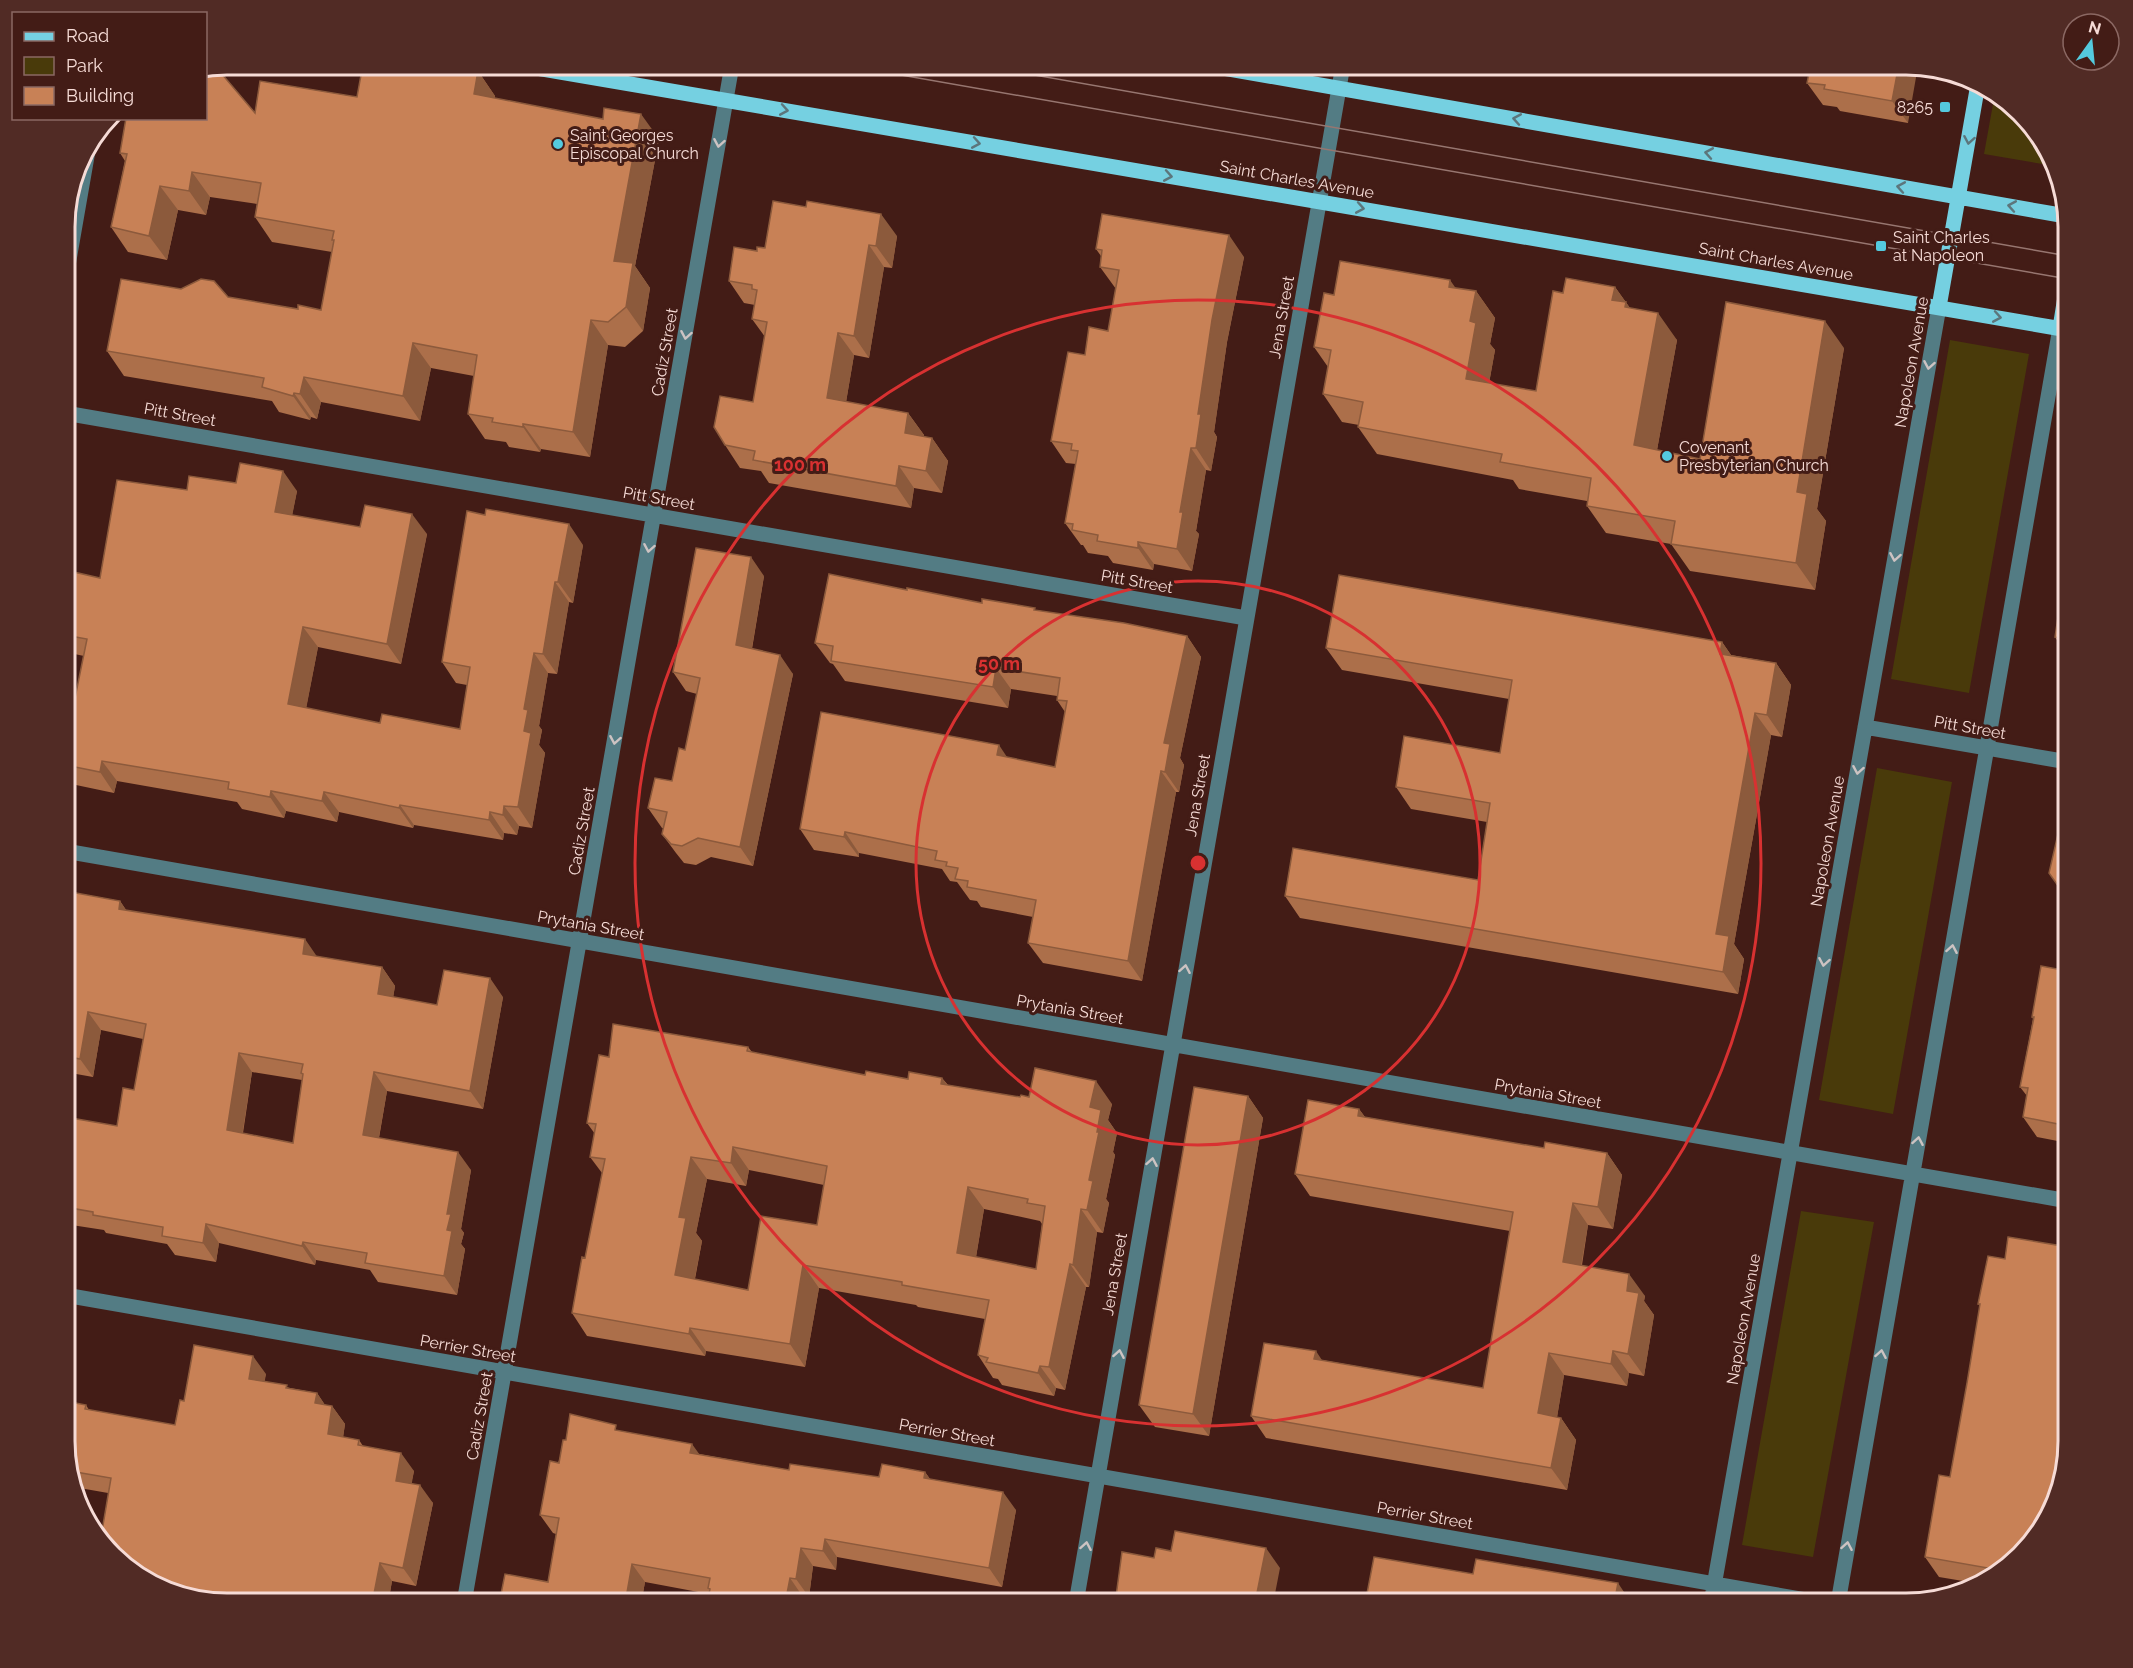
<svg xmlns="http://www.w3.org/2000/svg" width="2133" height="1668" viewBox="0 0 2133 1668" font-family="Raleway,sans-serif">
  <rect width="100%" height="100%" fill="#431c16"/>
  <path fill="#493a0a" d="M1995,93L2005,98L2052,155L2054,166L1984,154Z
    M1950,340L2029,354L1969,693L1891,679Z
    M1877,768L1952,782L1893,1114L1819,1100Z
    M1801,1211L1874,1222L1813,1557L1742,1545Z"/>
  <g fill="none" stroke-linecap="round" stroke-linejoin="round">
    <path stroke="#537c84" stroke-width="15" d="M65,283L89,145
      M65,413L1246,618
      M1865,727L2068,762
      M65,851L2068,1201
      M65,1295L1823,1603
      M464,1603L732,65
      M1076,1603L1343,65
      M1711,1603L1939,307
      M1838,1603L2060,328"/>
    <path stroke="#75d0e1" stroke-width="15" d="M519,65L2068,330
      M1206,65L2066,216
      M1939,307L1978,84
      M2060,328L2068,278"/>
    <path stroke="#977670" stroke-width="1.5" d="M844,65L2068,279
      M977,65L2068,256"/>
  </g>
  <path fill="#ac6f4a" fill-rule="evenodd" d="M1907,64L1908,123L1840,111L1837,107L1823,105L1807,83Z
    M478,71L495,96V98L659,139L635,266L650,288L643,331L625,347L608,345L590,457L541,449L540,452L509,447L506,442L485,439L468,414L474,376L431,368L420,421L321,402L317,419L311,417L310,420L279,412L272,401L124,376L107,351L228,297L298,309L321,310L332,252L272,242L255,217L257,204L210,197L206,215L178,210L167,260L128,252L111,227L125,161L120,153L255,113L357,97Z
    M897,236L892,268L884,267L869,358L854,355L846,402L908,413L924,435V437L932,438L948,461L942,493L914,488L911,508L769,483L761,471L740,468L725,445L753,402L765,337L752,319L755,305L744,303L729,281L757,251L765,248Z
    M1096,249L1244,257L1227,342L1214,432L1217,437L1211,471L1206,470L1196,531L1199,534L1192,571L1154,564L1153,570L1113,563L1108,556L1088,553L1083,545H1081L1065,523L1076,464L1066,463L1051,441L1085,355L1108,331L1116,289L1100,267L1101,256Z
    M1615,287L1630,308L1677,340L1657,450L1700,459L1844,348L1817,509L1826,521L1815,590L1690,571L1671,544L1606,533L1587,506V501L1519,489L1513,480L1377,454L1358,427L1359,425L1342,422L1323,394L1328,367L1314,347L1334,295L1456,288L1476,291L1495,318L1490,344L1495,350L1489,383L1536,391L1563,293Z
    M236,483L297,491L292,515L360,527L427,534L401,664L318,647L306,708L380,723L460,729L467,685L456,683L442,662L583,545L573,603L569,602L557,674L548,673L539,726L542,730L539,745L545,753L532,828L519,826L517,835L504,833L503,840L414,825L413,828L339,812L337,822L286,811L284,818L242,809L237,802L117,781L114,793L76,785L65,770V747L84,656L65,652V570L100,578L187,490Z
    M2068,571V657L2055,637Z
    M764,576L752,649L793,674L753,866L711,857L696,865L684,863L676,853L662,834L664,828H662L648,808L672,781L685,750L697,694L686,691L673,672Z
    M907,590L982,603L1036,610L1187,636L1201,657L1180,758L1184,765L1179,792H1176L1142,981L1043,963L1028,943L1033,917L981,907L977,901L970,900L957,882L950,881L942,869L859,853V857L814,850L800,829L1007,757L1055,767L1065,712L1057,700V696L1011,689L1008,708L845,681L833,664L830,663L815,643Z
    M1722,642L1731,655L1776,663L1791,685L1782,737L1771,735L1734,944L1744,959L1738,994L1300,918L1285,896L1478,880L1487,822L1411,809L1396,787L1500,753L1509,699L1342,670L1326,648Z
    M2068,809V900L2049,873Z
    M65,891L120,901L126,910L317,957L382,967L395,986L393,997L437,1005L503,997L483,1109L387,1091L379,1138L471,1170L461,1229L464,1233L461,1244L465,1249L457,1295L378,1282L370,1270L316,1260L315,1265L219,1243L216,1262L175,1255L167,1244L106,1233L104,1230L65,1224V1117L117,1126L134,1090L143,1039L101,1030L93,1077L65,1072ZM252,1072L302,1080L293,1143L243,1133Z
    M2068,971V1143L2037,1137L2023,1117L2027,1096L2020,1087L2033,1019L2032,1017Z
    M748,1047L752,1052L865,1075L908,1079L942,1078L948,1085L1020,1097L1112,1104L1108,1120L1117,1133L1113,1152L1115,1155L1106,1199L1109,1203L1103,1233L1097,1232L1089,1287H1086L1065,1390L1056,1388L1054,1396L1002,1385L998,1379L993,1378L978,1355L985,1319L918,1307L916,1305L819,1288L805,1367L706,1351L705,1356L587,1336L572,1313L585,1258L602,1173L590,1157L595,1134L587,1123L609,1057ZM749,1170L824,1185L817,1225L748,1290L695,1279L702,1241L696,1233L707,1179L746,1186ZM984,1209L1040,1221L1042,1224L1036,1269L976,1257Z
    M1248,1096L1263,1118L1209,1436L1155,1427L1139,1405Z
    M1359,1109L1365,1117L1544,1148L1607,1153L1622,1175L1613,1229L1588,1225L1582,1265L1645,1296L1644,1301L1654,1315L1644,1376L1629,1373L1627,1386L1564,1375L1557,1417L1561,1418L1576,1440L1567,1490L1266,1438L1251,1416L1322,1360L1483,1388L1510,1231L1310,1196L1295,1174Z
    M1988,1256L2035,1540L1981,1584L1939,1577L1925,1557L1950,1477L1967,1383L1980,1306L1978,1304Z
    M266,1374L264,1381L290,1388L317,1393L325,1405L332,1406L345,1424L343,1437L359,1440L363,1446L414,1471L411,1484L433,1503L416,1586L392,1581L388,1604H226L108,1493L74,1487L65,1451L86,1405L89,1410L175,1425L184,1401Z
    M620,1431L699,1454L789,1470L879,1477L925,1472L930,1479L1016,1510L1002,1587L837,1557L836,1570L813,1566L809,1597L709,1594L645,1582L641,1604H499L548,1582L556,1534L553,1533L540,1515L566,1440Z"/>
  <path fill="#8c5a3c" d="M1899,64H1907L1918,66L1908,123L1892,101Z
    M478,71L495,96L491,119L474,94Z
    M641,114L659,139L635,266L650,288L643,331L626,307L614,261Z
    M192,172L210,197L206,215L189,191Z
    M160,186L178,210L167,260L149,236Z
    M881,214L897,236L892,268L876,246Z
    M1229,235L1244,257L1227,342L1214,432L1217,437L1211,471L1196,448L1198,414L1212,320Z
    M869,245L884,267L869,358L854,336Z
    M1450,280L1469,307L1449,287Z
    M1615,287L1645,329L1612,300Z
    M1476,291L1495,318L1490,344L1495,350L1485,406L1466,379L1470,321Z
    M1658,313L1677,340L1653,472L1634,445Z
    M591,320L608,345L590,457L573,432Z
    M1825,321L1844,348L1817,509L1826,521L1815,590L1796,563L1797,492Z
    M838,333L854,355L843,420L827,398Z
    M413,343L431,368L420,421L403,396Z
    M304,377L321,402L317,419L300,394Z
    M294,393L311,417L310,420L293,396Z
    M908,413L924,435L921,455L905,433Z
    M523,424L541,449L540,452L523,427Z
    M932,438L948,461L942,493L926,471Z
    M1191,448L1206,470L1196,531L1199,534L1192,571L1177,549L1180,512Z
    M899,466L914,488L911,508L896,486Z
    M283,471L297,491L289,532L275,512Z
    M412,514L427,534L401,664L387,644Z
    M569,524L583,545L573,603L558,582Z
    M1138,542L1154,564L1153,570L1138,548Z
    M751,557L764,576L749,665L736,645Z
    M555,582L569,602L557,674L543,654Z
    M303,627L318,647L303,725L288,704Z
    M1187,636L1201,657L1180,758L1184,765L1179,792L1165,772L1164,743Z
    M1722,642L1738,665L1720,654Z
    M534,653L548,673L539,726L542,730L539,745L545,753L532,828L518,807L524,731V709Z
    M780,655L793,674L753,866L740,847Z
    M1776,663L1791,685L1782,737L1767,715Z
    M996,668L1011,689L1008,708L993,687Z
    M1755,713L1771,735L1734,944L1744,959L1738,994L1723,972L1716,934Z
    M999,745L1013,766L997,755Z
    M102,761L117,781L114,793L100,772Z
    M1161,771L1176,792L1142,981L1128,961Z
    M271,791L286,811L284,818L270,797Z
    M324,792L339,812L337,822L322,801Z
    M400,805L414,825L413,828L399,808Z
    M504,806L519,826L517,835L503,815Z
    M490,812L504,833L503,840L489,820Z
    M845,832L859,853V857L844,837Z
    M120,901L133,920L119,909Z
    M305,939L318,958L303,954Z
    M382,967L395,986L391,1012L378,994Z
    M490,978L503,997L483,1109L470,1091Z
    M88,1012L101,1030L93,1077L80,1059Z
    M239,1053L252,1072L240,1149L227,1130Z
    M374,1072L387,1091L376,1154L363,1135Z
    M942,1078L958,1100L941,1084Z
    M1096,1081L1112,1104L1108,1120L1117,1133L1113,1152L1115,1155L1106,1199L1109,1203L1103,1233L1087,1210L1089,1180L1097,1132L1090,1107Z
    M1248,1096L1263,1118L1209,1436L1193,1414Z
    M1359,1109L1375,1131L1358,1116Z
    M733,1147L749,1170L746,1186L731,1163Z
    M458,1152L471,1170L461,1229L464,1233L461,1244L465,1249L457,1295L444,1276L447,1230V1214Z
    M1607,1153L1622,1175L1613,1229L1598,1207Z
    M691,1157L707,1179L696,1233L702,1241L691,1298L675,1275L679,1217Z
    M968,1187L984,1209L973,1275L957,1253Z
    M1573,1203L1588,1225L1578,1284L1563,1262Z
    M1081,1209L1097,1232L1089,1287L1073,1265Z
    M206,1224L219,1243L216,1262L203,1243Z
    M303,1242L316,1260L315,1265L302,1246Z
    M1070,1264L1086,1287L1065,1390L1049,1367Z
    M803,1265L819,1288L805,1367L790,1344Z
    M1629,1274L1645,1296L1644,1301L1654,1315L1644,1376L1628,1354L1627,1291Z
    M2068,1296V1362L2060,1349Z
    M690,1328L706,1351L705,1356L689,1334Z
    M1316,1351L1331,1374L1314,1359Z
    M1613,1351L1629,1373L1627,1386L1611,1364Z
    M1549,1353L1564,1375L1554,1436L1538,1413Z
    M253,1356L266,1374L262,1397L249,1379Z
    M1040,1366L1056,1388L1054,1396L1038,1373Z
    M2068,1390V1436L2062,1426Z
    M317,1393L329,1411L315,1403Z
    M332,1406L345,1424L341,1452L328,1434Z
    M1561,1418L1576,1440L1567,1490L1551,1468Z
    M692,1444L705,1462L690,1453Z
    M401,1453L414,1471L409,1499L396,1481Z
    M925,1472L938,1490L924,1478Z
    M420,1485L433,1503L416,1586L403,1568Z
    M1003,1492L1016,1510L1002,1587L989,1568Z
    M825,1539L837,1557L836,1570L823,1551Z
    M801,1548L813,1566L809,1597L796,1579Z
    M1266,1548L1280,1568L1273,1604H1255Z
    M380,1563L392,1581L388,1604H372Z
    M632,1564L645,1582L641,1604H625Z
    M790,1578L803,1597L802,1604H785Z
    M1618,1583L1632,1604H1614Z"/>
  <path fill="#c88156" stroke="#8c5a3c" stroke-width="1.5" fill-rule="evenodd" d="M363,64H443L478,71L474,94L603,119L604,108L641,114L614,261L633,263L626,307L608,322L591,320L573,432L523,424V427L492,422L493,418L468,414L477,355L413,343L403,396L304,377L300,394L294,393L293,396L262,387L264,378L107,351L121,279L181,289L201,279L214,281L228,297L298,309V305L321,310L334,240H332L334,231L255,217L261,183L192,172L189,191L160,186L149,236L111,227L127,154L120,153L126,118H206V71L221,73L255,113L260,81L357,97Z
    M1811,64H1899L1892,101L1824,89L1825,85L1807,83Z
    M773,201L806,207L807,201L881,214L876,246L869,245L854,336L838,333L827,398L908,413L905,433L932,438L926,471L899,466L896,486L753,460L755,451L725,445L714,427L720,396L753,402L767,322L752,319L757,290L752,289V285L729,281L734,247L757,251V247L765,248Z
    M1102,214L1229,235L1212,320L1198,414H1201L1196,448H1191L1180,512H1183L1177,549L1138,542V548L1097,541L1098,535L1072,530L1073,524L1065,523L1078,451L1071,450L1072,444L1051,441L1068,352L1085,355L1089,327L1108,331L1119,270L1100,267L1102,250L1096,249Z
    M1340,261L1450,280L1449,287L1476,291L1470,321L1476,323L1466,379L1536,391L1553,291L1563,293L1566,278L1615,287L1612,300L1626,302L1625,307L1658,313L1634,445L1700,459L1726,302L1825,321L1797,492L1807,494L1796,563L1671,544L1675,521L1587,506L1591,478L1500,462L1502,454L1358,427L1363,402L1323,394L1331,350L1314,347L1324,293L1334,295Z
    M240,463L283,471L275,512L360,527L365,505L412,514L387,644L303,627L288,704L380,723L382,714L460,729L470,667L442,662L467,511L485,515L486,509L569,524L558,582H555L543,654L534,653L524,709L528,710L524,731L531,733L518,807L504,806L503,815L490,812L489,820L400,805L399,808L324,792L322,801L271,791L270,797L228,789L229,782L102,761L100,772L65,765V747L87,639L65,635V570L100,578L117,480L187,490L189,476L236,483Z
    M696,548L751,557L736,645L780,655L740,847L698,838L682,846L671,844L662,834L667,812L648,808L655,778L672,781L679,748L685,750L700,678L673,672Z
    M2065,571L2068,572V571V639L2055,637Z
    M829,574L907,590V588L982,603V599L1035,608L1034,610L1124,623L1187,636L1164,743L1170,744L1165,772L1161,771L1128,961L1028,943L1036,900L967,887L968,881L955,879L958,868L946,866L947,862L935,860L937,851L845,832L844,837L800,829L821,712L999,745L997,755L1055,767L1067,701L1057,700L1060,678L996,668L993,687L831,661L833,646L815,643Z
    M1339,575L1722,642L1720,654L1776,663L1767,715L1755,713L1716,934L1729,936L1723,972L1285,896L1293,848L1478,880L1490,803L1396,787L1404,736L1500,753L1512,680L1326,648Z
    M2064,808L2068,809V889L2059,887L2049,873Z
    M65,891L120,901L119,909L305,939L303,954L382,967L378,994L437,1005L444,970L490,978L470,1091L374,1072L363,1135L458,1152L447,1214H451L447,1230L452,1231L444,1276L365,1263L367,1253L303,1242L302,1246L206,1224L203,1243L162,1236L163,1227L93,1215V1212L65,1207V1117L117,1126L123,1088L134,1090L146,1024L88,1012L80,1059L65,1056ZM239,1053L303,1064L301,1073L303,1074L293,1143L227,1130Z
    M2041,966L2068,971V1126L2023,1117L2028,1088L2020,1087L2034,1017H2032Z
    M613,1024L748,1047L747,1051L865,1075L866,1071L908,1079L909,1072L942,1078L941,1084L1020,1097L1021,1095L1029,1097L1035,1068L1096,1081L1090,1107L1101,1110L1097,1132H1099L1089,1180L1093,1181L1087,1210L1081,1209L1073,1265L1070,1264L1049,1367L1040,1366L1038,1373L986,1362L988,1358L978,1355L989,1300L902,1285V1282L803,1265L790,1344L690,1328L689,1334L572,1313L582,1257L585,1258L605,1159L590,1157L596,1124L587,1123L599,1055L609,1057ZM733,1147L827,1166L817,1225L761,1216L748,1290L675,1275L686,1218L679,1217L691,1157L731,1163ZM968,1187L1028,1199L1027,1203L1045,1206L1036,1269L957,1253Z
    M1194,1087L1248,1096L1193,1414L1139,1405Z
    M1308,1100L1359,1109L1358,1116L1544,1148L1545,1142L1607,1153L1598,1207L1573,1203L1563,1262L1629,1274L1627,1291L1639,1293L1628,1354L1613,1351L1611,1364L1549,1353L1538,1413L1561,1418L1551,1468L1251,1416L1264,1343L1316,1351L1314,1359L1483,1388L1513,1212L1295,1174Z
    M2008,1237L2068,1247V1296L2060,1349L2068,1351V1390L2062,1426L2067,1427L2066,1432L2068,1433V1442L2060,1494L2035,1540L1999,1570L1925,1557L1939,1475L1950,1477L1967,1383L1980,1304H1978L1988,1256L2005,1259Z
    M194,1345L253,1356L249,1379L287,1385L286,1388L317,1393L315,1403L332,1406L328,1434L359,1440L358,1445L401,1453L396,1481L420,1485L403,1568L380,1563L372,1604H226L174,1595L128,1570L101,1537L111,1478L70,1471L65,1451V1401L86,1405L85,1409L175,1425L180,1400L184,1401Z
    M570,1414L616,1425L615,1430L692,1444L690,1453L789,1470L790,1464L879,1477L882,1464L925,1472L924,1478L1003,1492L989,1568L825,1539L823,1551L801,1548L796,1579L790,1578L785,1604H707L710,1589L708,1588L710,1578L632,1564L625,1604H499L505,1574L548,1582L559,1518L540,1515L550,1461L559,1463L563,1440H566Z
    M1175,1531L1266,1548L1255,1603L1245,1602V1604H1115L1122,1552L1154,1558L1156,1548L1171,1551Z
    M1374,1557L1473,1574L1476,1559L1618,1583L1614,1604H1365Z"/>
  <defs><path id="oneway-chevron" d="M-2-3.5L2.5 0L-2 3.5" fill="none" stroke-width="1.6" stroke-linecap="round" stroke-linejoin="round" transform="scale(1.5)"/></defs>
  <g stroke="#5c767c">
    <use href="#oneway-chevron" transform="translate(784 110) rotate(10)"/>
    <use href="#oneway-chevron" transform="translate(1517 119) rotate(-170)"/>
    <use href="#oneway-chevron" transform="translate(1969 140) rotate(100)"/>
    <use href="#oneway-chevron" transform="translate(976 143) rotate(10)"/>
    <use href="#oneway-chevron" transform="translate(1709 153) rotate(-170)"/>
    <use href="#oneway-chevron" transform="translate(1168 176) rotate(10)"/>
    <use href="#oneway-chevron" transform="translate(1901 187) rotate(-170)"/>
    <use href="#oneway-chevron" transform="translate(2012 206) rotate(-170)"/>
    <use href="#oneway-chevron" transform="translate(1360 208) rotate(10)"/>
    <use href="#oneway-chevron" transform="translate(1997 317) rotate(10)"/>
  </g>
  <g stroke="#cdc3c2">
    <use href="#oneway-chevron" transform="translate(719 143) rotate(100)"/>
    <use href="#oneway-chevron" transform="translate(686 335) rotate(100)"/>
    <use href="#oneway-chevron" transform="translate(1929 365) rotate(100)"/>
    <use href="#oneway-chevron" transform="translate(649 548) rotate(100)"/>
    <use href="#oneway-chevron" transform="translate(1895 557) rotate(100)"/>
    <use href="#oneway-chevron" transform="translate(615 740) rotate(100)"/>
    <use href="#oneway-chevron" transform="translate(1858 770) rotate(100)"/>
    <use href="#oneway-chevron" transform="translate(1952 949) rotate(-80)"/>
    <use href="#oneway-chevron" transform="translate(1824 962) rotate(100)"/>
    <use href="#oneway-chevron" transform="translate(1185 969) rotate(-80)"/>
    <use href="#oneway-chevron" transform="translate(1918 1141) rotate(-80)"/>
    <use href="#oneway-chevron" transform="translate(1152 1162) rotate(-80)"/>
    <use href="#oneway-chevron" transform="translate(1119 1354) rotate(-80)"/>
    <use href="#oneway-chevron" transform="translate(1881 1354) rotate(-80)"/>
    <use href="#oneway-chevron" transform="translate(1086 1546) rotate(-80)"/>
    <use href="#oneway-chevron" transform="translate(1847 1546) rotate(-80)"/>
  </g>
  <g fill="none" stroke="#d83131" stroke-width="3">
    <circle cx="1198" cy="863" r="282"/>
    <circle cx="1198" cy="863" r="563"/>
  </g>
  <g fill="#54cade" stroke="#431c16" stroke-width="2">
    <rect x="1939" y="101" width="12" height="12" rx="3"/>
    <circle cx="558" cy="144" r="6"/>
    <rect x="1875" y="240" width="12" height="12" rx="3"/>
    <circle cx="1667" cy="456" r="6"/>
  </g>
  <g text-anchor="middle" stroke-width="6" stroke-linejoin="round" paint-order="stroke">
    <g font-size="16" fill="#f6dbd6" stroke="#431c16" text-anchor="start">
      <text x="1933" y="113" text-anchor="end">8265</text>
      <text x="570" y="141">Saint Georges<tspan x="570" dy="18">Episcopal Church</tspan></text>
      <text x="1893" y="243">Saint Charles<tspan x="1893" dy="18">at Napoleon</tspan></text>
      <text x="1679" y="453">Covenant<tspan x="1679" dy="18">Presbyterian Church</tspan></text>
    </g>
    <g font-size="16" fill="#f6dbd6" stroke="#431c16">
      <text transform="translate(1297 179) rotate(10)" y="6">Saint Charles Avenue</text>
      <text transform="translate(1776 261) rotate(10)" y="6">Saint Charles Avenue</text>
      <text transform="translate(1281 317) rotate(-80)" y="6">Jena Street</text>
      <text transform="translate(664 352) rotate(-80)" y="6">Cadiz Street</text>
      <text transform="translate(1911 362) rotate(-80)" y="6">Napoleon Avenue</text>
      <text transform="translate(180 414) rotate(10)" y="6">Pitt Street</text>
      <text transform="translate(659 498) rotate(10)" y="6">Pitt Street</text>
      <text transform="translate(1137 581) rotate(10)" y="6">Pitt Street</text>
      <text transform="translate(1970 727) rotate(10)" y="6">Pitt Street</text>
      <text transform="translate(1197 795) rotate(-80)" y="6">Jena Street</text>
      <text transform="translate(581 831) rotate(-80)" y="6">Cadiz Street</text>
      <text transform="translate(1827 841) rotate(-80)" y="6">Napoleon Avenue</text>
      <text transform="translate(591 925) rotate(10)" y="6">Prytania Street</text>
      <text transform="translate(1070 1009) rotate(10)" y="6">Prytania Street</text>
      <text transform="translate(1548 1093) rotate(10)" y="6">Prytania Street</text>
      <text transform="translate(1114 1274) rotate(-80)" y="6">Jena Street</text>
      <text transform="translate(1743 1319) rotate(-80)" y="6">Napoleon Avenue</text>
      <text transform="translate(468 1348) rotate(10)" y="6">Perrier Street</text>
      <text transform="translate(479 1416) rotate(-80)" y="6">Cadiz Street</text>
      <text transform="translate(947 1432) rotate(10)" y="6">Perrier Street</text>
      <text transform="translate(1425 1515) rotate(10)" y="6">Perrier Street</text>
    </g>
  </g>
  <path d="M0 0H2133V1668H0ZM227 75H1906A152 152 0 0 1 2058 227V1441A152 152 0 0 1 1906 1593H227A152 152 0 0 1 75 1441V227A152 152 0 0 1 227 75Z" fill="#512b25" fill-rule="evenodd"/>
  <path fill="none" stroke="#f6dbd6" stroke-width="3" d="M227 75H1906A152 152 0 0 1 2058 227V1441A152 152 0 0 1 1906 1593H227A152 152 0 0 1 75 1441V227A152 152 0 0 1 227 75Z"/>
  <circle cx="1198" cy="863" r="9" fill="#d83131" stroke="#431c16" stroke-width="3"/>
  <g font-size="18" text-anchor="middle" font-weight="bold" fill="#d83131" stroke="#431c16" stroke-width="6" stroke-linejoin="round" paint-order="stroke">
    <text x="800" y="471">100 m</text>
    <text x="999" y="670">50 m</text>
  </g>
  <rect x="12" y="12" width="195" height="108" fill="#431c16" stroke="#8b6863" stroke-width="1.5"/>
  <rect x="24" y="32" width="30" height="9" fill="#75d0e1" stroke="#8b6863" stroke-width="1.5"/>
  <text x="66" y="42" font-size="18" fill="#f6dbd6">Road</text>
  <rect x="24" y="57" width="30" height="18" fill="#493a0a" stroke="#8b6863" stroke-width="1.5"/>
  <text x="66" y="72" font-size="18" fill="#f6dbd6">Park</text>
  <rect x="24" y="87" width="30" height="18" fill="#c88156" stroke="#8b6863" stroke-width="1.5"/>
  <text x="66" y="102" font-size="18" fill="#f6dbd6">Building</text>
  <g transform="translate(2091 42) rotate(15)"><circle r="28" fill="#431c16" stroke="#8b6863" stroke-width="1.5"/>
  <path d="M0-4.5L10 22L0 15L-10 22Z" fill="#54cade"/>
  <text y="-9" font-size="16" font-weight="bold" text-anchor="middle" fill="#f6dbd6">N</text>
  </g>
</svg>
